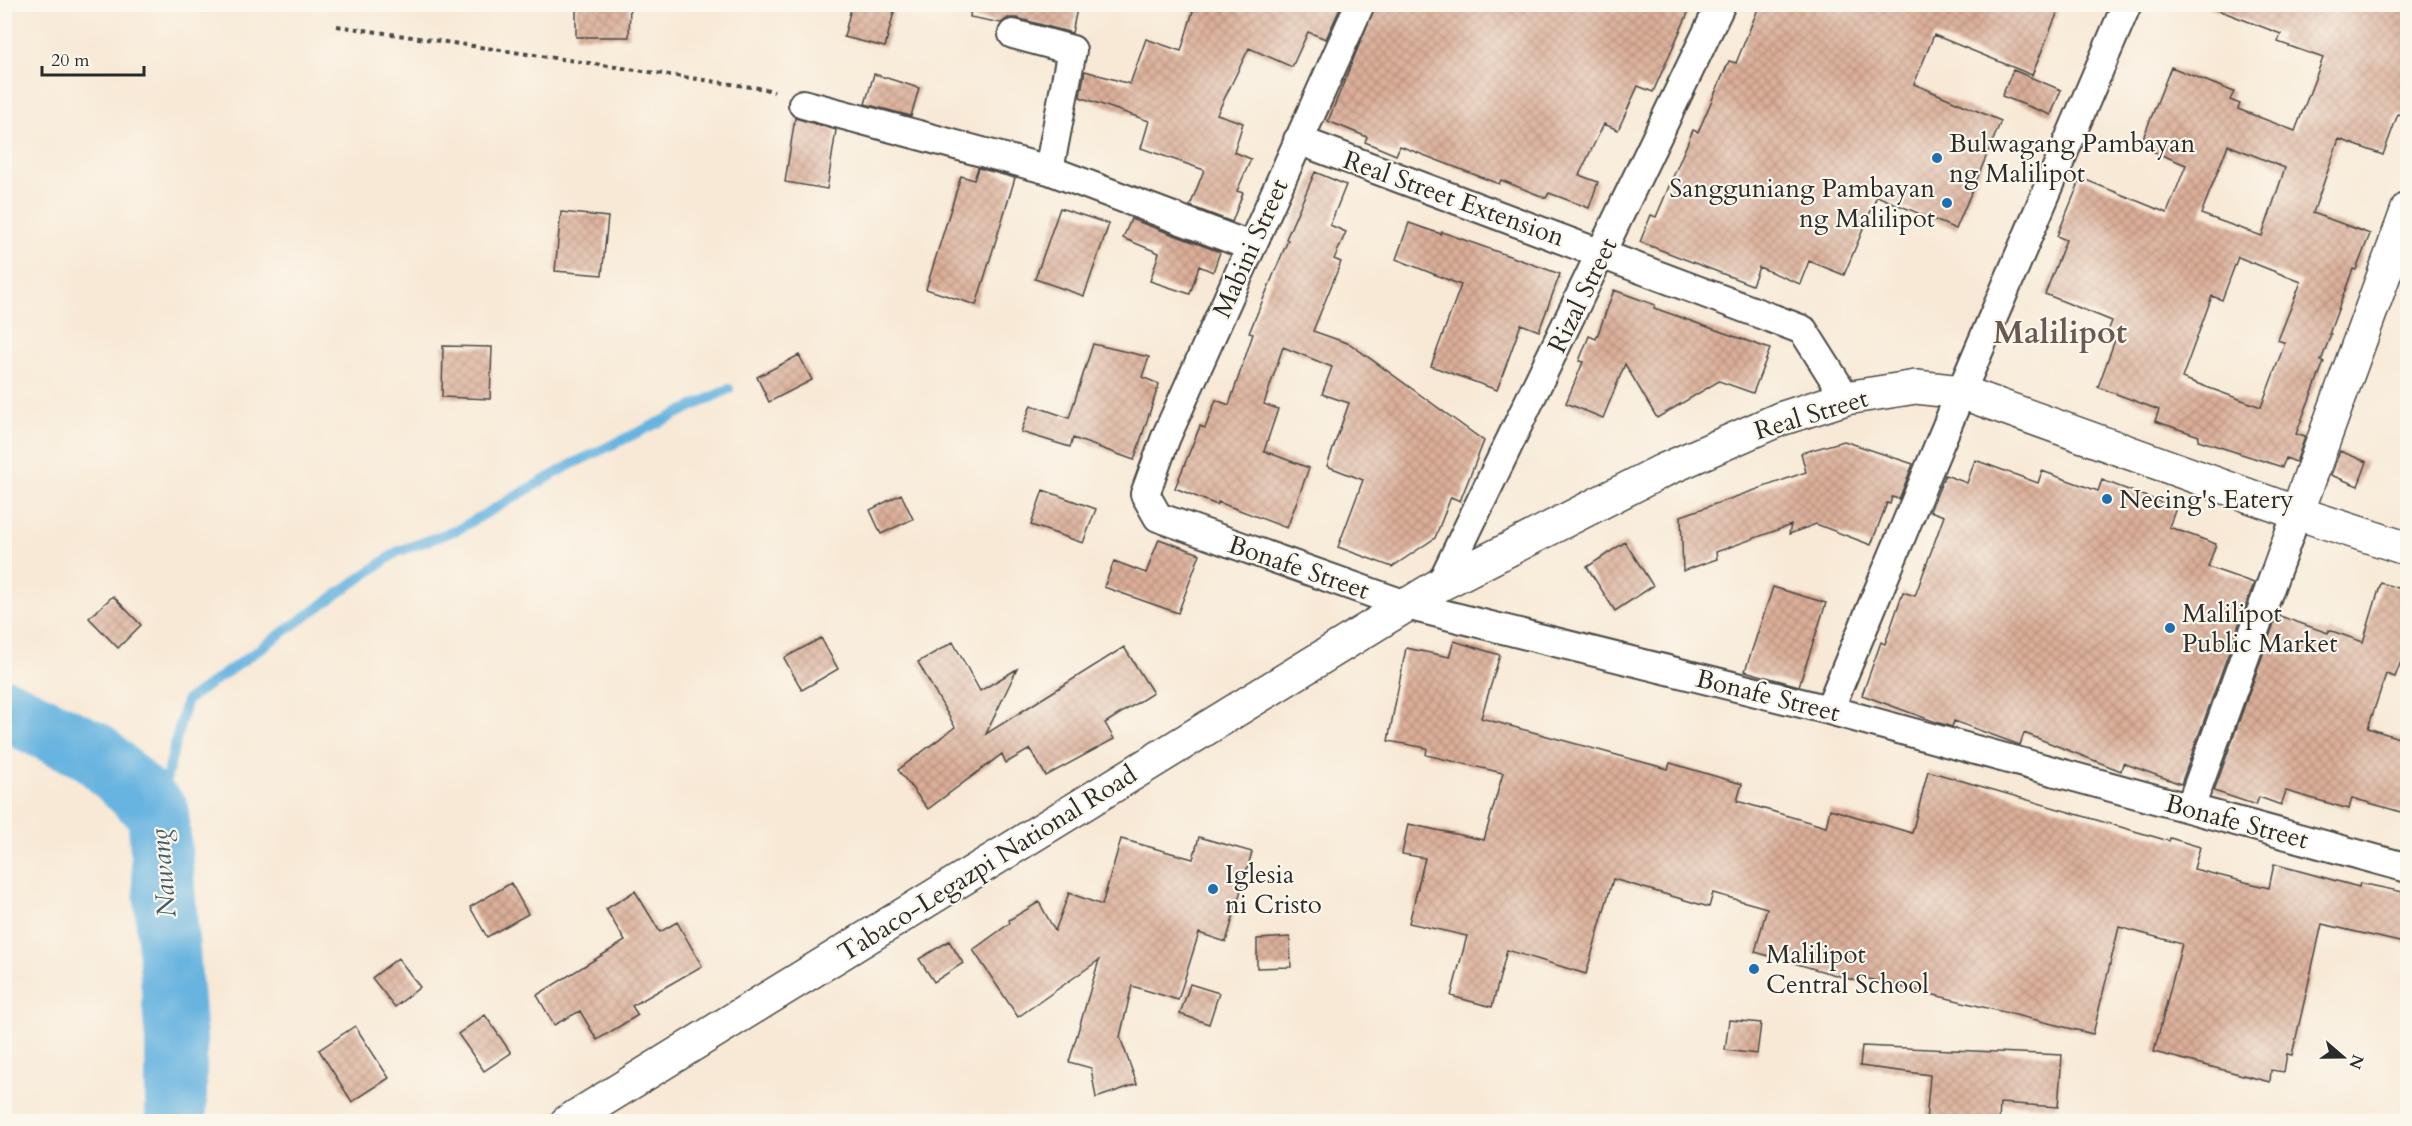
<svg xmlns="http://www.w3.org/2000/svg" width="2412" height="1126" viewBox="0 0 2412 1126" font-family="Cardo,serif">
  <defs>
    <pattern id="building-cross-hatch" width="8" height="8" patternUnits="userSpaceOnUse" patternTransform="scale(1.5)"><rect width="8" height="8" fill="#dcaf99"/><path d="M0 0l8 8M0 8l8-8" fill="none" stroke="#b38f7d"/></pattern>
  </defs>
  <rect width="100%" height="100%" fill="#fbf7ec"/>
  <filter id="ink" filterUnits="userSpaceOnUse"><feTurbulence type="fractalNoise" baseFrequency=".0167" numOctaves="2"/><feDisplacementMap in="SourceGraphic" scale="12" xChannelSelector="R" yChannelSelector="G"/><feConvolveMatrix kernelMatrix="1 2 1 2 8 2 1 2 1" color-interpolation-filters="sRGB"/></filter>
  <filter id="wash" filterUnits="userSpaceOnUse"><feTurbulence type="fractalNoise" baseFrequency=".008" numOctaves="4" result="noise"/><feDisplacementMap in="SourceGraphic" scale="24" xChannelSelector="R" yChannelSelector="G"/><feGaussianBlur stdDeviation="1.35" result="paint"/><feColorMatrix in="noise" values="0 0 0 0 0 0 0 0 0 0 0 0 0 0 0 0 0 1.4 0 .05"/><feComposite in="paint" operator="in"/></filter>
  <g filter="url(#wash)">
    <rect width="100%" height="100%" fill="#f8e9d6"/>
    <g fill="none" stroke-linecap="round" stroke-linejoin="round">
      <path stroke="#67b4e0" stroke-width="10" d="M158,812L186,701L397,552L459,529L572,464L729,389"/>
      <path stroke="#67b4e0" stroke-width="62" d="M4,709L94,752L158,812L176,1040V1122"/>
    </g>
    <g id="blocks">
      <path fill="url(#building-cross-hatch)" fill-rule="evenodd" d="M576,4H630L629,37H576Z
        M852,4H896L885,47L844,37Z
        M971,4H1078L1072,33L1017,18H1008L1001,23L970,17Z
        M1195,4H1342L1326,39L1308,32L1292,67L1249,48L1217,114L1243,123L1234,152L1251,159L1237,191L1243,193L1232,222L1190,206L1204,170L1141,148L1149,121L1080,97L1085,71L1130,84L1146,39L1181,51Z
        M1376,4H1692L1653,92L1638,86L1618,130L1604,124L1579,175L1598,182L1589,208L1549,193L1546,198L1501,180L1499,184L1400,146L1396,155L1365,142L1367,137L1328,121Z
        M1760,4H2061L2032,75L1934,35L1914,84L2001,121L1956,229L1877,196L1844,275L1809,261L1800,284L1759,267L1752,285L1640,242L1651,215L1656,217L1693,130L1698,132L1729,61L1736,63Z
        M2211,4H2408V117L2398,114L2383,155L2339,139L2313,213L2370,234L2356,270L2353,269L2329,334H2331L2321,361L2324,362L2296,434L2305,437L2296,462L2286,458L2282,467L2198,440L2199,436L2155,421L2159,410L2098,387L2116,337L2107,334L2112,321L2045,294L2066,240L2057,236L2081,178L2167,213L2186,165L2140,146L2171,67L2234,92L2230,100L2240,104L2238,109L2295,131L2323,58L2278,42L2281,34L2210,7ZM2228,145L2285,168L2262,236L2201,214ZM2238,257L2301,282L2278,340L2285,343L2261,407L2182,378L2212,296L2222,300Z
        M2013,70L2061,90L2051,115L2002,96Z
        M874,74L919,88L911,116L865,104Z
        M795,118L836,130L827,189L785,182Z
        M978,168L1015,178L976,305L926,289L961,176L974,180Z
        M1315,172L1346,185L1330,225L1346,232L1334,259L1341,262L1313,331L1350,344L1484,441L1460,501L1451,497L1435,538L1392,567L1338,547L1363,480L1327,466L1349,403L1322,394L1332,367L1283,347L1264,404L1278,409L1264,451L1309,468L1287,528L1218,502L1217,505L1175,488L1200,426L1205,428L1216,400L1229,405L1253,334L1249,333L1288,240L1286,239Z
        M1060,208L1109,224L1084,296L1035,279Z
        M561,212L608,217L602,275L555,271Z
        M1131,219L1220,252L1213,272L1199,266L1190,294L1150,281L1159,253L1123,238Z
        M1409,223L1441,234L1442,232L1560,274L1539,331L1521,324L1497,390L1431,366L1461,285L1396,259Z
        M1614,290L1655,305L1654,308L1770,349L1753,393L1719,381L1657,418L1625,364L1603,418L1566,403L1583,362L1579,361L1589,336L1596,339Z
        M1093,344L1149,357L1142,377L1159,384L1134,460L1073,438L1070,447L1021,432L1031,405L1069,418Z
        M443,346L492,347L490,399L442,397Z
        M799,355L812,380L769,402L757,377Z
        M1844,441L1913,464L1899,499L1892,497L1890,504L1887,503L1871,545L1816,524L1789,534L1791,525L1716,552L1717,559L1683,571L1681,516L1806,472L1801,453Z
        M2340,451L2367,462L2358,486L2331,475Z
        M1975,460L2038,483L2042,471L2098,491L2102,480L2176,508L2169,527L2216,544L2208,567L2254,583L2181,784L2123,763L2121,771L2024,733L2020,745L1954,721L1952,727L1933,721L1862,695L1881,642L1885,644L1903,592L1915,596L1944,516L1930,511L1945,475L1967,483Z
        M1043,490L1096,509L1083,543L1031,525Z
        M901,494L913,519L881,534L870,510Z
        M1159,539L1200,554L1178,613L1104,587L1114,561L1146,573Z
        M1625,542L1653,586L1615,611L1587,567Z
        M2381,583L2408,591V643L2395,677L2386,674L2368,728L2408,741V814L2352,798L2349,809L2286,791L2281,805L2259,797L2256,805L2214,791L2277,615L2328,633L2329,630L2363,642Z
        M1773,587L1826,603L1799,686L1745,671Z
        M113,596L141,625L118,648L89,618Z
        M821,638L838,669L802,690L784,658Z
        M1454,641L1500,655L1481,718L1668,769L1670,763L1742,784L1737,801L1826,827L1830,809L1912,833L1928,771L2169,841L2170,838L2200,847L2194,869L2269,888L2274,864L2359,887L2360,883L2408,893V944L2322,924L2292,1055L2287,1054L2284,1072L2271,1070L2270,1082L2154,1052L2182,944L2119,927L2093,1034L1861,977L1860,982L1755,952L1767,908L1713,893L1709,907L1613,879L1586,974L1507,950L1492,1007L1451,996L1467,936L1409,923L1425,858L1402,854L1408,824L1484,840L1503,773L1426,755L1427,748L1388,741L1406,648L1449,657Z
        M953,642L980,691L1017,669L986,734L1124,647L1153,693L1105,723L1114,739L1046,776L1030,749L1006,763L1002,754L928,809L898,770L955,727L918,662Z
        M1199,837L1252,852L1226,942L1199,933L1178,1000L1132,986L1120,1037L1137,1084L1096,1098L1091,1068L1069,1062L1099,960L1018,1017L973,950L1010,923L1009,920L1039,902L1055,931L1069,893L1102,905L1121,839L1193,859Z
        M511,883L528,914L487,937L470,907Z
        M635,891L660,932L677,922L702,966L632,1006L638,1015L597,1040L580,1011L554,1025L537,995L625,941L606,909Z
        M1290,937L1291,967L1257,968V939Z
        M949,941L963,963L934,982L919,959Z
        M398,958L420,987L395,1007L372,978Z
        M1190,984L1219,993L1209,1024L1180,1014Z
        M485,1015L511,1053L484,1071L458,1034Z
        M1729,1020L1761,1023L1757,1054L1725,1050Z
        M355,1026L389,1078L352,1102L319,1050Z
        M1862,1046L2062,1055L2058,1107L2000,1103L1999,1122H1926L1930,1075L1860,1066Z"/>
    </g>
  </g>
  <g filter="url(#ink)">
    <use href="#blocks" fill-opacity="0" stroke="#4a4845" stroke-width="1.5"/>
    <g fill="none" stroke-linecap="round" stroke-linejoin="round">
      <defs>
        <path id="street" d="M1360,4L1166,437L1145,494L1158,517L1406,605L1829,710L2408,868
          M1013,34L1072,50L1049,170
          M803,104L1049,170L1250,246
          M1298,140L1803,330L1846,398
          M1441,584L1721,4
          M1829,710L1961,392L2127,4
          M2190,808L2297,513"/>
        <path id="secondary" d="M2297,513L2408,209"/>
        <path id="primary" d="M567,1122L1441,584L1662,471L1780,419L1846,398L1916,387L1961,392L2297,513L2408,549"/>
      </defs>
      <use href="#street" stroke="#4a4845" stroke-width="32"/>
      <use href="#secondary" stroke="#4a4845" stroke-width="36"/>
      <use href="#primary" stroke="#4a4845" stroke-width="36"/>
      <path stroke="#4a4845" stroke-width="4" stroke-dasharray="4.5 4.5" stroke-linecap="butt" d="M337,26L765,89L774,92"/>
      <use href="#street" stroke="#fff" stroke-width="28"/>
      <use href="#secondary" stroke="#fff" stroke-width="33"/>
      <use href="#primary" stroke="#fff" stroke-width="33"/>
    </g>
  </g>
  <g fill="#1f6fb2" stroke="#fbf7ec" stroke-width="2">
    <circle cx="1937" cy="158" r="6"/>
    <circle cx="1947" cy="203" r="6"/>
    <circle cx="2107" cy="499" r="6"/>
    <circle cx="2170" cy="628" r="6"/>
    <circle cx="1213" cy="889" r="6"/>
    <circle cx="1754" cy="969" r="6"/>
  </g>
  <g text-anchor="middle" stroke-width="4.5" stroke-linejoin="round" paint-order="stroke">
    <g font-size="26" fill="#2b2b2b" stroke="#fbf7ec" text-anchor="start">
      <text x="1949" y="152">Bulwagang Pambayan<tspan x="1949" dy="30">ng Malilipot</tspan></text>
      <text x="1935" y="197" text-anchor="end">Sangguniang Pambayan<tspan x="1935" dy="30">ng Malilipot</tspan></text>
      <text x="2119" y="508">Necing's Eatery</text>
      <text x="2182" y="622">Malilipot<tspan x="2182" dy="30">Public Market</tspan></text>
      <text x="1225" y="883">Iglesia<tspan x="1225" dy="30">ni Cristo</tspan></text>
      <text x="1766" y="963">Malilipot<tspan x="1766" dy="30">Central School</tspan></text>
    </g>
    <g font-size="26" fill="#2b2b2b" stroke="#fbf7ec">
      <text transform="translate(1454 198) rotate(20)" y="9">Real Street Extension</text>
      <text transform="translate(1250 248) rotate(-66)" y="9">Mabini Street</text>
      <text transform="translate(1582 295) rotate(-64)" y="9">Rizal Street</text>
      <text transform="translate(1811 414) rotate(-17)" y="9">Real Street</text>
      <text transform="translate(1299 567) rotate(19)" y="9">Bonafe Street</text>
      <text transform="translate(1768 695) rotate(14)" y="9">Bonafe Street</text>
      <text transform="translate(2237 821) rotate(15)" y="9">Bonafe Street</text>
      <text transform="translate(987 863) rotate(-32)" y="9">Tabaco-Legazpi National Road</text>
    </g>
    <g font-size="27" font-style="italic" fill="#405b6a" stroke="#fbf7ec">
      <text transform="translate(163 873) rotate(-95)" y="9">Nawang</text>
    </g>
    <g font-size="32" font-weight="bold" fill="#695952" stroke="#fbf7ec">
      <text x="2060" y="343">Malilipot</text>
    </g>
  </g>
  <rect width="2412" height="1126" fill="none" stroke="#fbf7ec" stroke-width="24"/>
  <g transform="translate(2343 1057) rotate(110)" stroke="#fbf7ec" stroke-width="4.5" paint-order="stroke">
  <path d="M0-4.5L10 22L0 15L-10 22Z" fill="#2b2b2b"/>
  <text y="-9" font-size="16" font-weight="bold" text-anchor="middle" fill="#2b2b2b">N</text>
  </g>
  <path d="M42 66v9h102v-9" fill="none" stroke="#2b2b2b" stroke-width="3"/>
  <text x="51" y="66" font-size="18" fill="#2b2b2b" stroke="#fbf7ec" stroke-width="4.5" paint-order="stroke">20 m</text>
</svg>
